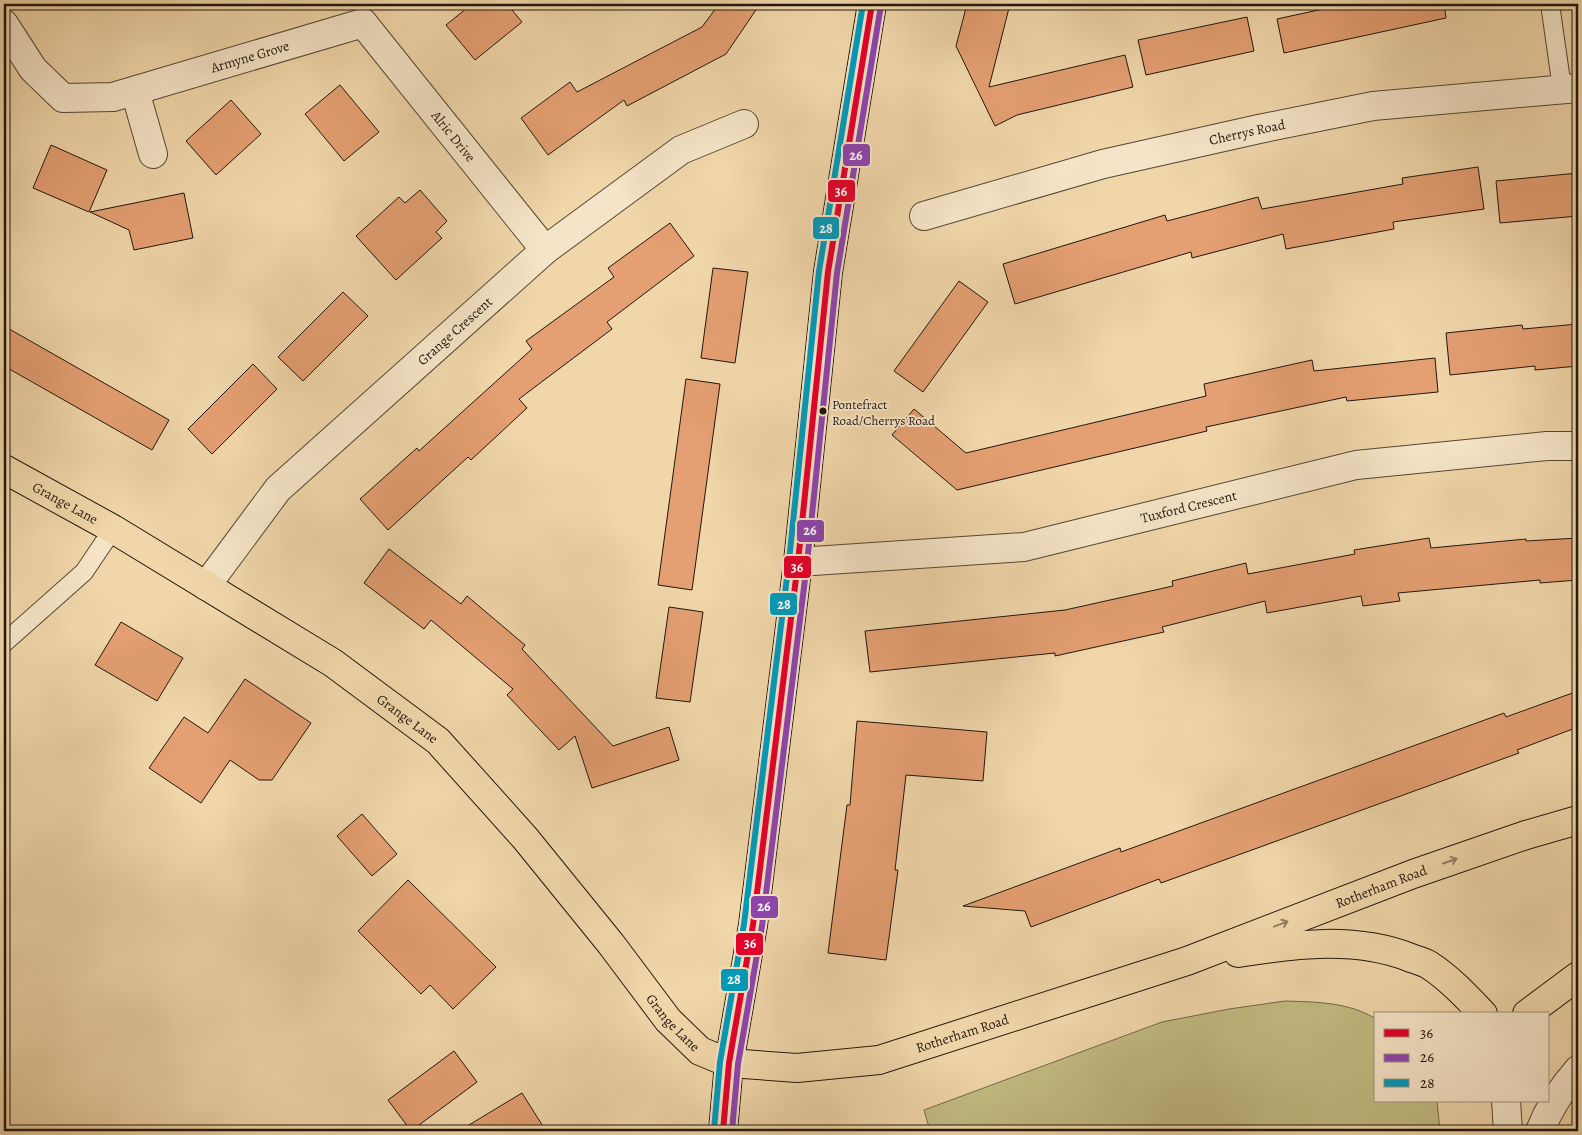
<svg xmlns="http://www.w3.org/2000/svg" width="1582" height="1135" viewBox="0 0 1582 1135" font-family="Alegreya,serif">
  <rect width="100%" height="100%" fill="#f0d6a9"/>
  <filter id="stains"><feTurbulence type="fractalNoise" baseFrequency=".004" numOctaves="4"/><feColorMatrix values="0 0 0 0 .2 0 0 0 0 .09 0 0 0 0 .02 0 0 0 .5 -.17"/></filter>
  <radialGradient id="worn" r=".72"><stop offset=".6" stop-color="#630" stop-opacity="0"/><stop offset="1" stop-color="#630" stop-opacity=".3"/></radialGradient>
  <path fill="#c2bb82" stroke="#716948" d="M1285,1001C1316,1002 1349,1002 1376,1019V1101H1437L1440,1131H930L924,1110L1162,1022L1229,1009Z"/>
  <path fill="#e49f72" stroke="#20170f" d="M472,4H507L522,22L475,60L446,25Z
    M719,4H760L726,54L627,106L624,100L548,155L521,118L570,82L577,92L702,27Z
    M967,4H1010L989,87L1125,55L1133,87L1017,115L995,126L956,46Z
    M1346,4H1444L1446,18L1284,53L1277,19Z
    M1247,17L1254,51L1146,75L1138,40Z
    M340,85L379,132L344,161L305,114Z
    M231,100L261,134L216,175L186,141Z
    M51,145L107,170L89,212L33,188Z
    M1478,167L1484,209L1393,222L1394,229L1286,249L1283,234L1192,258L1191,252L1015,304L1003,264L1165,215L1167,221L1258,197L1262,209L1403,184L1402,178Z
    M1578,173V216L1500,223L1496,181Z
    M420,190L447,221L436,232L442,238L396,280L356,236L399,197L405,203Z
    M184,193L193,238L134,250L129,230L90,212Z
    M670,223L694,256L607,322L612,329L519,399L527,408L471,460L468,457L388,530L360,499L417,448L419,451L532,349L526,341L614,277L608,268Z
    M713,268L748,272L735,363L701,358Z
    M959,281L988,302L923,392L894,371Z
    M343,292L368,316L303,381L278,357Z
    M1578,324V366L1535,370V366L1450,375L1446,333L1522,325L1523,329Z
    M4,326L169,420L152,450L4,366Z
    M1435,358L1438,392L1347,401L1346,397L1206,427L1207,431L957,490L892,435L914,409L966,453L1206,396L1204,384L1312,360L1314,371Z
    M253,364L277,389L212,454L188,429Z
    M686,379L720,384L692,590L658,585Z
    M1429,538L1431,548L1526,539V541L1578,538V580L1540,583V580L1398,593L1400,601L1363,606L1361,596L1267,613L1265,601L1162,627L1164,632L1055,656V653L870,672L865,631L1065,610L1173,586L1172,581L1246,563L1248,574L1355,554L1354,550Z
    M389,549L461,604L467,596L525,645L522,649L613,746L669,727L679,760L592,788L575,736L559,750L507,695L513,689L431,620L424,629L364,583Z
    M669,607L703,612L690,702L656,698Z
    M121,622L183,658L157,701L95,665Z
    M245,679L311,723L272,780H259L230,760L201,803L149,768L184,717L208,733Z
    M1578,691V727L1517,750L1519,753L1161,883L1159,879L1031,927L1025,911L963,906L1120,848L1121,852L1504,713L1506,717Z
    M857,721L987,732L983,781L906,775L895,870H898L886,960L828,953L847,805H850Z
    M362,814L397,854L372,876L337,836Z
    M408,880L496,967L453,1009L430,985L421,994L358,931Z
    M454,1051L477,1082L411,1131L388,1100Z
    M522,1093L546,1131H459Z"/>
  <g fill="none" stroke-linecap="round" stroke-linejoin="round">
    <defs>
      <path id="service" d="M1550,4L1562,88
        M4,643L84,572L113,529"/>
      <g id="minor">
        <path id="s1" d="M363,23L545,250"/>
        <path id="s2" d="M4,24L33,69L63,98L113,97L363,23"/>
        <path d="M135,91L153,154"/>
        <path id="s3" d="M924,216L1103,164L1259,129L1373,106L1578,88"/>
        <path id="s4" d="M798,562L1024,547L1356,465L1547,446H1578"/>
        <path id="s5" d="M206,586L278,489L545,250L681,150L744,124"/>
        <path d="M1506,1101L1508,1131"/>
        <path d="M1540,1131C1549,1108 1562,1088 1578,1070"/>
      </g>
      <g id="primary">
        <path d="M1238,953C1295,944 1356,936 1411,958C1417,960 1424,962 1429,965C1449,978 1466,996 1483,1014"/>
        <path d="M1527,1014L1578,976"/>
        <path id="s6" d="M729,1063L797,1068L879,1060L1187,961L1413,874L1526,835L1578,820"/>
      </g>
      <g id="trunk">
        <path id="s7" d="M4,469L113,529L333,663L438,741L525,838L611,944L668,1020L700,1051L729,1063"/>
        <path d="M723,1131L729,1063L753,925L798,562L828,272L872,4"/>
      </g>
    </defs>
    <use href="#service" stroke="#544736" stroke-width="20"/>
    <use href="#minor" stroke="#544736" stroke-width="30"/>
    <use href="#primary" stroke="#20170f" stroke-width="30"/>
    <use href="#trunk" stroke="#20170f" stroke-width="30"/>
    <use href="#service" stroke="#f5e4c7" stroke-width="18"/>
    <use href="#minor" stroke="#f5e4c7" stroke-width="28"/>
    <use href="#primary" stroke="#f0d6a9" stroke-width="28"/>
    <use href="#trunk" stroke="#f0d6a9" stroke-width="28"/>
    <defs>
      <path id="bus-1" d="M723,1131L729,1063L753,925L798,562L828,272L872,4"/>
      <path id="bus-2" d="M732,1131L738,1064L762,926L807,563L837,273L881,5"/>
      <path id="bus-3" d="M714,1130L720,1062L744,924L789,561L819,271L863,4"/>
    </defs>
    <use href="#bus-1" stroke="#f5e4c7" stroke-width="10"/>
    <use href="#bus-2" stroke="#f5e4c7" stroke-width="10"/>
    <use href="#bus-3" stroke="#f5e4c7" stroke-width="10"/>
    <use href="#bus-1" stroke="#e4002b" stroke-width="6"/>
    <use href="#bus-2" stroke="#8e44ad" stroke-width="6"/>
    <use href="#bus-3" stroke="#039abb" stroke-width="6"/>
  </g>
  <defs><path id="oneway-shaft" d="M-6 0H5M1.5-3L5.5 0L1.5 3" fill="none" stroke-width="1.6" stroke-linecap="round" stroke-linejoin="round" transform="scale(1.25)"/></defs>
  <g stroke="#928064">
    <use href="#oneway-shaft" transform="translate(1450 861) rotate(-19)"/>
    <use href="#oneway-shaft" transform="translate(1281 924) rotate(-21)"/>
  </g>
  <circle fill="#20170f" stroke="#f5e4c7" stroke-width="2" cx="823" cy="411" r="4.5"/>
  <g text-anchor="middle" stroke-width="4" stroke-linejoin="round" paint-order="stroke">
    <g font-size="13" fill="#20170f" stroke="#f5e4c7" text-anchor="start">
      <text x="832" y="409">Pontefract<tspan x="832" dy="16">Road/Cherrys Road</tspan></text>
    </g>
    <g font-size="14" fill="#20170f" stroke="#f5e4c7">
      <text dy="5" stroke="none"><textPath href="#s2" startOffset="288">Armyne Grove</textPath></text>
      <text dy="5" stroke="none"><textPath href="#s3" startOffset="334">Cherrys Road</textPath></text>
      <text dy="5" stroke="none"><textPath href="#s1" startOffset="145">Alric Drive</textPath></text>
      <text dy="5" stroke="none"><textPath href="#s5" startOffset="358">Grange Crescent</textPath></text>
      <text dy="5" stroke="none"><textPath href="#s7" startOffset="70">Grange Lane</textPath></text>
      <text dy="5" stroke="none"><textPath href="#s4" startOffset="396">Tuxford Crescent</textPath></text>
      <text dy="5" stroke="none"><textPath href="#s7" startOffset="475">Grange Lane</textPath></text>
      <text dy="5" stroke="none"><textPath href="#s6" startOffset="682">Rotherham Road</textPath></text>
      <text dy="5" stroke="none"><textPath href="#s7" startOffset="880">Grange Lane</textPath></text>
      <text dy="5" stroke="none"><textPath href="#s6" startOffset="238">Rotherham Road</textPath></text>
    </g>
  </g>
  <g stroke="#f5e4c7" stroke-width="2">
    <rect x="842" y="143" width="29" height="24" rx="5" fill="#8e44ad"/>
    <rect x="827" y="179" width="29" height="24" rx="5" fill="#e4002b"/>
    <rect x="812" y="216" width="28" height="24" rx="5" fill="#039abb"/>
    <rect x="796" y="519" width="29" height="24" rx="5" fill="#8e44ad"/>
    <rect x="783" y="555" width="29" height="24" rx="5" fill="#e4002b"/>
    <rect x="769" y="592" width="29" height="24" rx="5" fill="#039abb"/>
    <rect x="750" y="895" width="29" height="24" rx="5" fill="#8e44ad"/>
    <rect x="735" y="932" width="29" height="24" rx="5" fill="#e4002b"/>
    <rect x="720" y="968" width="29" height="24" rx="5" fill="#039abb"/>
  </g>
  <g font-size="14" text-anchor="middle" font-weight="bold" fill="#fff">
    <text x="856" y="160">26</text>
    <text x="841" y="196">36</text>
    <text x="826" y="233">28</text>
    <text x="810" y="535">26</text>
    <text x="797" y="572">36</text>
    <text x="784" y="609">28</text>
    <text x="764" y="911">26</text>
    <text x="750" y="948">36</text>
    <text x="734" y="984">28</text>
  </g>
  <rect width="1582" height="1135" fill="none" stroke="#f0d6a9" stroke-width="20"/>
  <rect x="5" y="5" width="1572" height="1125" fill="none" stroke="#20170f" stroke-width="2.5"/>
  <rect x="10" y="10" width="1562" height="1115" fill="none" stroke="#20170f"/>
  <rect x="1374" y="1012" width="175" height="90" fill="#f5e4c7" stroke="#a0927d"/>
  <rect x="1384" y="1029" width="25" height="8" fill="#e4002b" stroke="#a0927d"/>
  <text x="1420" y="1038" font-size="15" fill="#20170f">36</text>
  <rect x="1384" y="1054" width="25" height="8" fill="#8e44ad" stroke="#a0927d"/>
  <text x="1420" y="1062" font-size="15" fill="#20170f">26</text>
  <rect x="1384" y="1079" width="25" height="8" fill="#039abb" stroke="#a0927d"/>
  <text x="1420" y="1088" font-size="15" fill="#20170f">28</text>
  <rect width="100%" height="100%" filter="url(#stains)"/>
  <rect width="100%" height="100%" fill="url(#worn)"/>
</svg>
